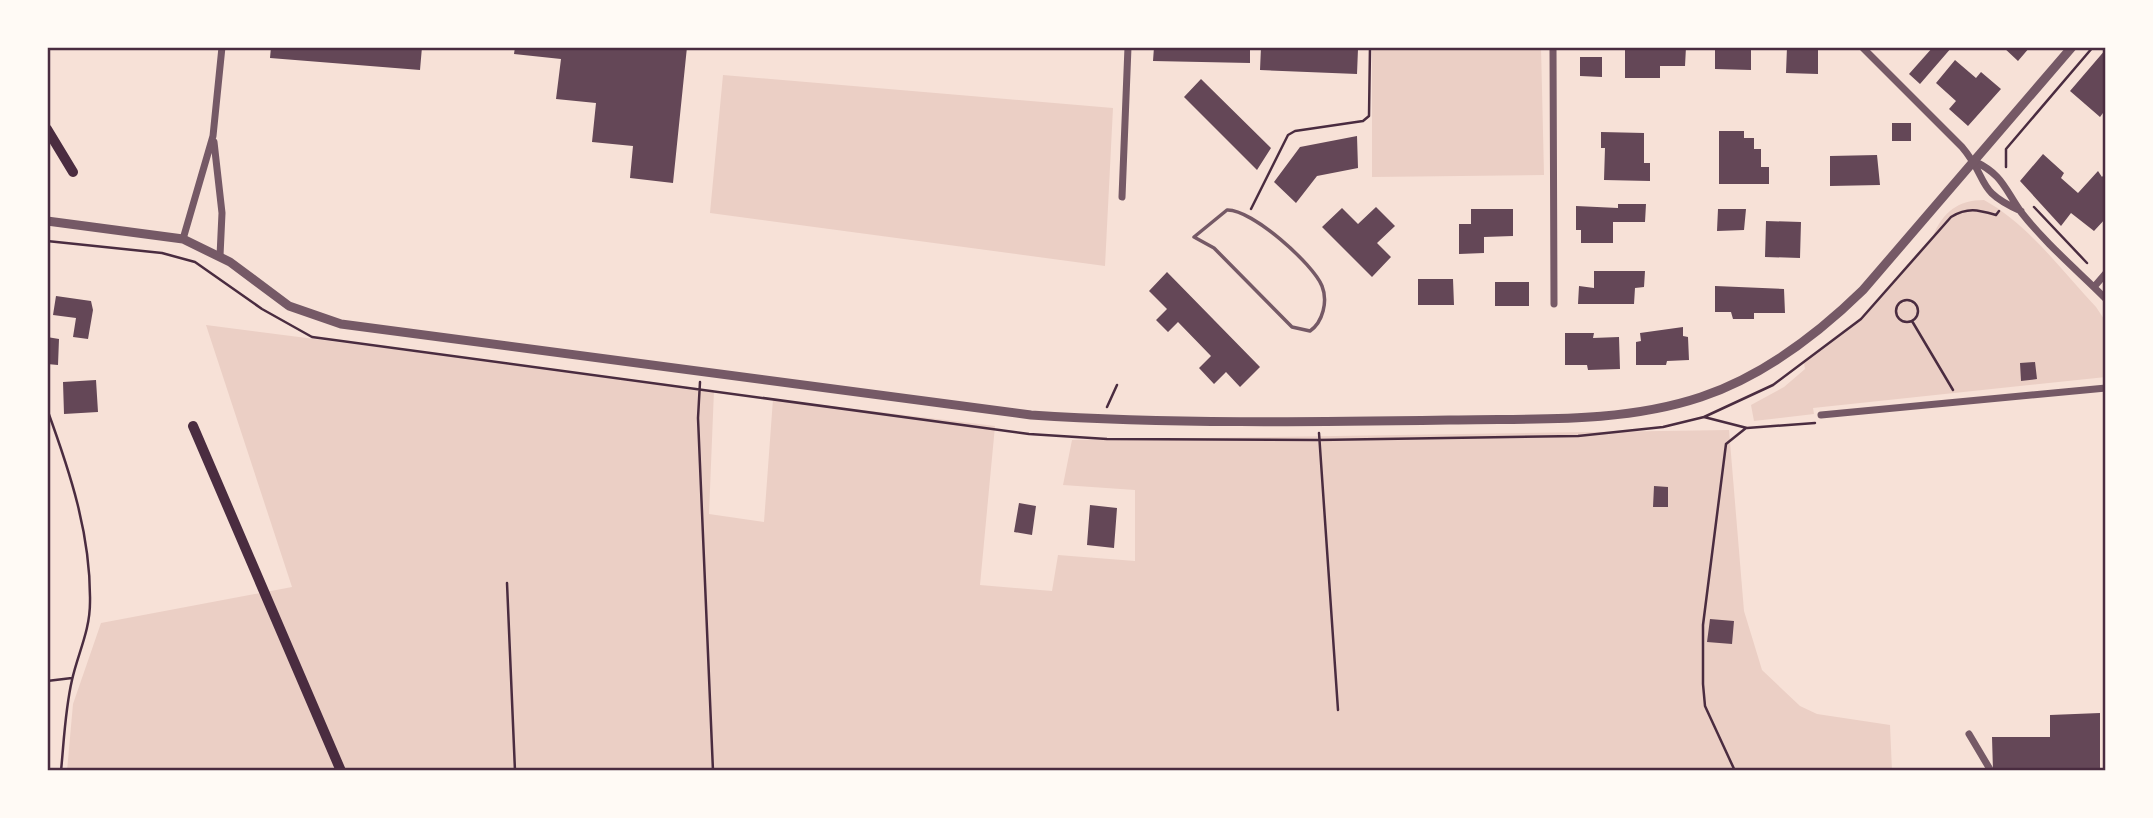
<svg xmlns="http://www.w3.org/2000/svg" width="2153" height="818" viewBox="0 0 2153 818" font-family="'PT Sans',sans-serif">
  <rect width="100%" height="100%" fill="#f7e1d7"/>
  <path fill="#ebcfc5" d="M1372,47H1541L1544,175L1372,177Z
    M723,75L1113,108L1105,266L710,213Z
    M1984,200C2028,224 2062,271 2096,307L2106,322V377L1813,408L1814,414L1754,421L1751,405L1784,387L1805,369L1804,363L1861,318L1933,236C1943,212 1958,200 1984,200Z
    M206,325L714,390L709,514L764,522L773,399L995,426L980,585L1052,591L1058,555L1135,561V490L1063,485L1072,440L1729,430L1744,611L1762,670L1800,706L1817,714L1890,725L1892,771H67L73,704L101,623L292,587Z"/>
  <path fill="#644757" d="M271,47H422L420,70L270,58Z
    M515,47H687L673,183L630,178L633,146L592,142L596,103L556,99L561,59L514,54Z
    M1154,47H1250V63L1153,61Z
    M1261,47L1358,49L1357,74L1260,70Z
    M1625,47H1686L1685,66H1660V78H1625Z
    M1715,47H1751V70L1715,69Z
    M1787,47H1818V74L1786,73Z
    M1933,47H1952L1920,84L1909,74Z
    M2003,47H2030L2018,61Z
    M2106,49V109L2100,117L2070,91Z
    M1580,57H1602V77L1580,76Z
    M1955,60L1976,78L1981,72L2001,89L1968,126L1949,109L1956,101L1936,83Z
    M1201,79L1271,148L1257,170L1184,97Z
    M1892,123H1911V141H1892Z
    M1719,131H1744V138H1754V149H1761V167H1769V184H1719Z
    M1601,132L1644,133V163H1650V181L1604,180L1605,148H1601Z
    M1357,136L1358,168L1317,176L1296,203L1274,182L1300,147Z
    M2043,154L2064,173L2061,178L2078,193L2098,171L2102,177L2106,172V218L2094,231L2071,213L2061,226L2020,181Z
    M1877,155L1880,185L1830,186V156Z
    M1618,204H1646L1645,222H1613V243H1581V230H1576V206L1618,208Z
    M1376,207L1395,226L1377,243L1391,257L1372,277L1322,227L1342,208L1358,224Z
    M1471,209H1513V236L1484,237V253L1459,254V224H1471Z
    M1718,209H1746L1744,230L1717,231Z
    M1766,221L1801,222L1800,258L1765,257Z
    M1594,271H1645L1644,287L1635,288L1634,304H1578L1579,286L1594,288Z
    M1167,272L1260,367L1240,387L1226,372L1214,384L1199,368L1211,356L1178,322L1168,332L1156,320L1167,309L1149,291Z
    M1418,279H1453L1454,305H1418Z
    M1495,282H1529V306H1495Z
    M1715,286L1784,289L1785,313H1754V319H1733L1731,312H1715Z
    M56,296L91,301L93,310L88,339L73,337L76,318L53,315Z
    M1683,327V336L1688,337L1689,360L1667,361L1666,365H1636V342L1641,341L1640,333Z
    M1565,333H1594L1593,338L1619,337L1620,369L1588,370L1587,365H1565Z
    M47,337L59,339L58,365L47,364Z
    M2035,362L2037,379L2021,381L2020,363Z
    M96,380L98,412L64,414L63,382Z
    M1654,486L1668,487V507H1653Z
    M1019,503L1036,506L1032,535L1014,532Z
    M1090,505L1117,508L1114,548L1087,545Z
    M1710,619L1734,621L1732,644L1707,642Z
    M2100,713V771H1993L1992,737H2050V715Z"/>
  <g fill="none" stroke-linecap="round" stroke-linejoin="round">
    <path stroke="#4a2c40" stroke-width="2.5" d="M2006,167V149L2093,47
      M2034,207L2087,263
      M1251,209L1288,135L1295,131L1363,121L1369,116L1370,47
      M47,241L162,253L195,262L262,309L312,337L1029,434L1107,439L1318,440L1578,436L1663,427L1704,417L1747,428L1815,423
      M1896 311a11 11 0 1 1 22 0a11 11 0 1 1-22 0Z
      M1912,321L1953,390
      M700,382L698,418L713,771
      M1107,407L1117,385
      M47,409C70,472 91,535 90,602C90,631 78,653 72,680C65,710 64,741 61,771
      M1704,417L1773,385L1861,319L1951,217C1968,207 1978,210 1996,215L1999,211
      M1319,433L1338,710
      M507,583L515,771
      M47,681L72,678
      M1735,771L1705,706L1703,684V625L1726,444L1746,428"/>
    <path stroke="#755966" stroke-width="3.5" d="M1227,210C1252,209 1313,264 1322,286C1328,301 1323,322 1310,331L1292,327L1214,248L1194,237Z"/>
    <path stroke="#755966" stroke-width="7" d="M1553,47L1554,304
      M1862,47L1962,147C1990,180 1974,190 2021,211
      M214,142L222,213L220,256
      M1974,161C2003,175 2004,188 2021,212C2045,243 2078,271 2106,299
      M1122,197L1128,47
      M183,239L213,136L222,47
      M2094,287L2106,273
      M1821,415L2106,388
      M1969,734L1991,771"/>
    <path stroke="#755966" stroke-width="9" d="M47,221L183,239L230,262L289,306L341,324L1031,415C1170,424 1310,422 1449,420C1533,418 1620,424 1701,397C1763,376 1817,335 1863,290L2072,47"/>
    <path stroke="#4a2c40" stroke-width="10" d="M47,129L73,172
      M193,426L341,771"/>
  </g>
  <rect width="2153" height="818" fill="none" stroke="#fffaf5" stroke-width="98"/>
  <rect x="49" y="49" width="2055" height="720" fill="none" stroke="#4a2c40" stroke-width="2.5"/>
</svg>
